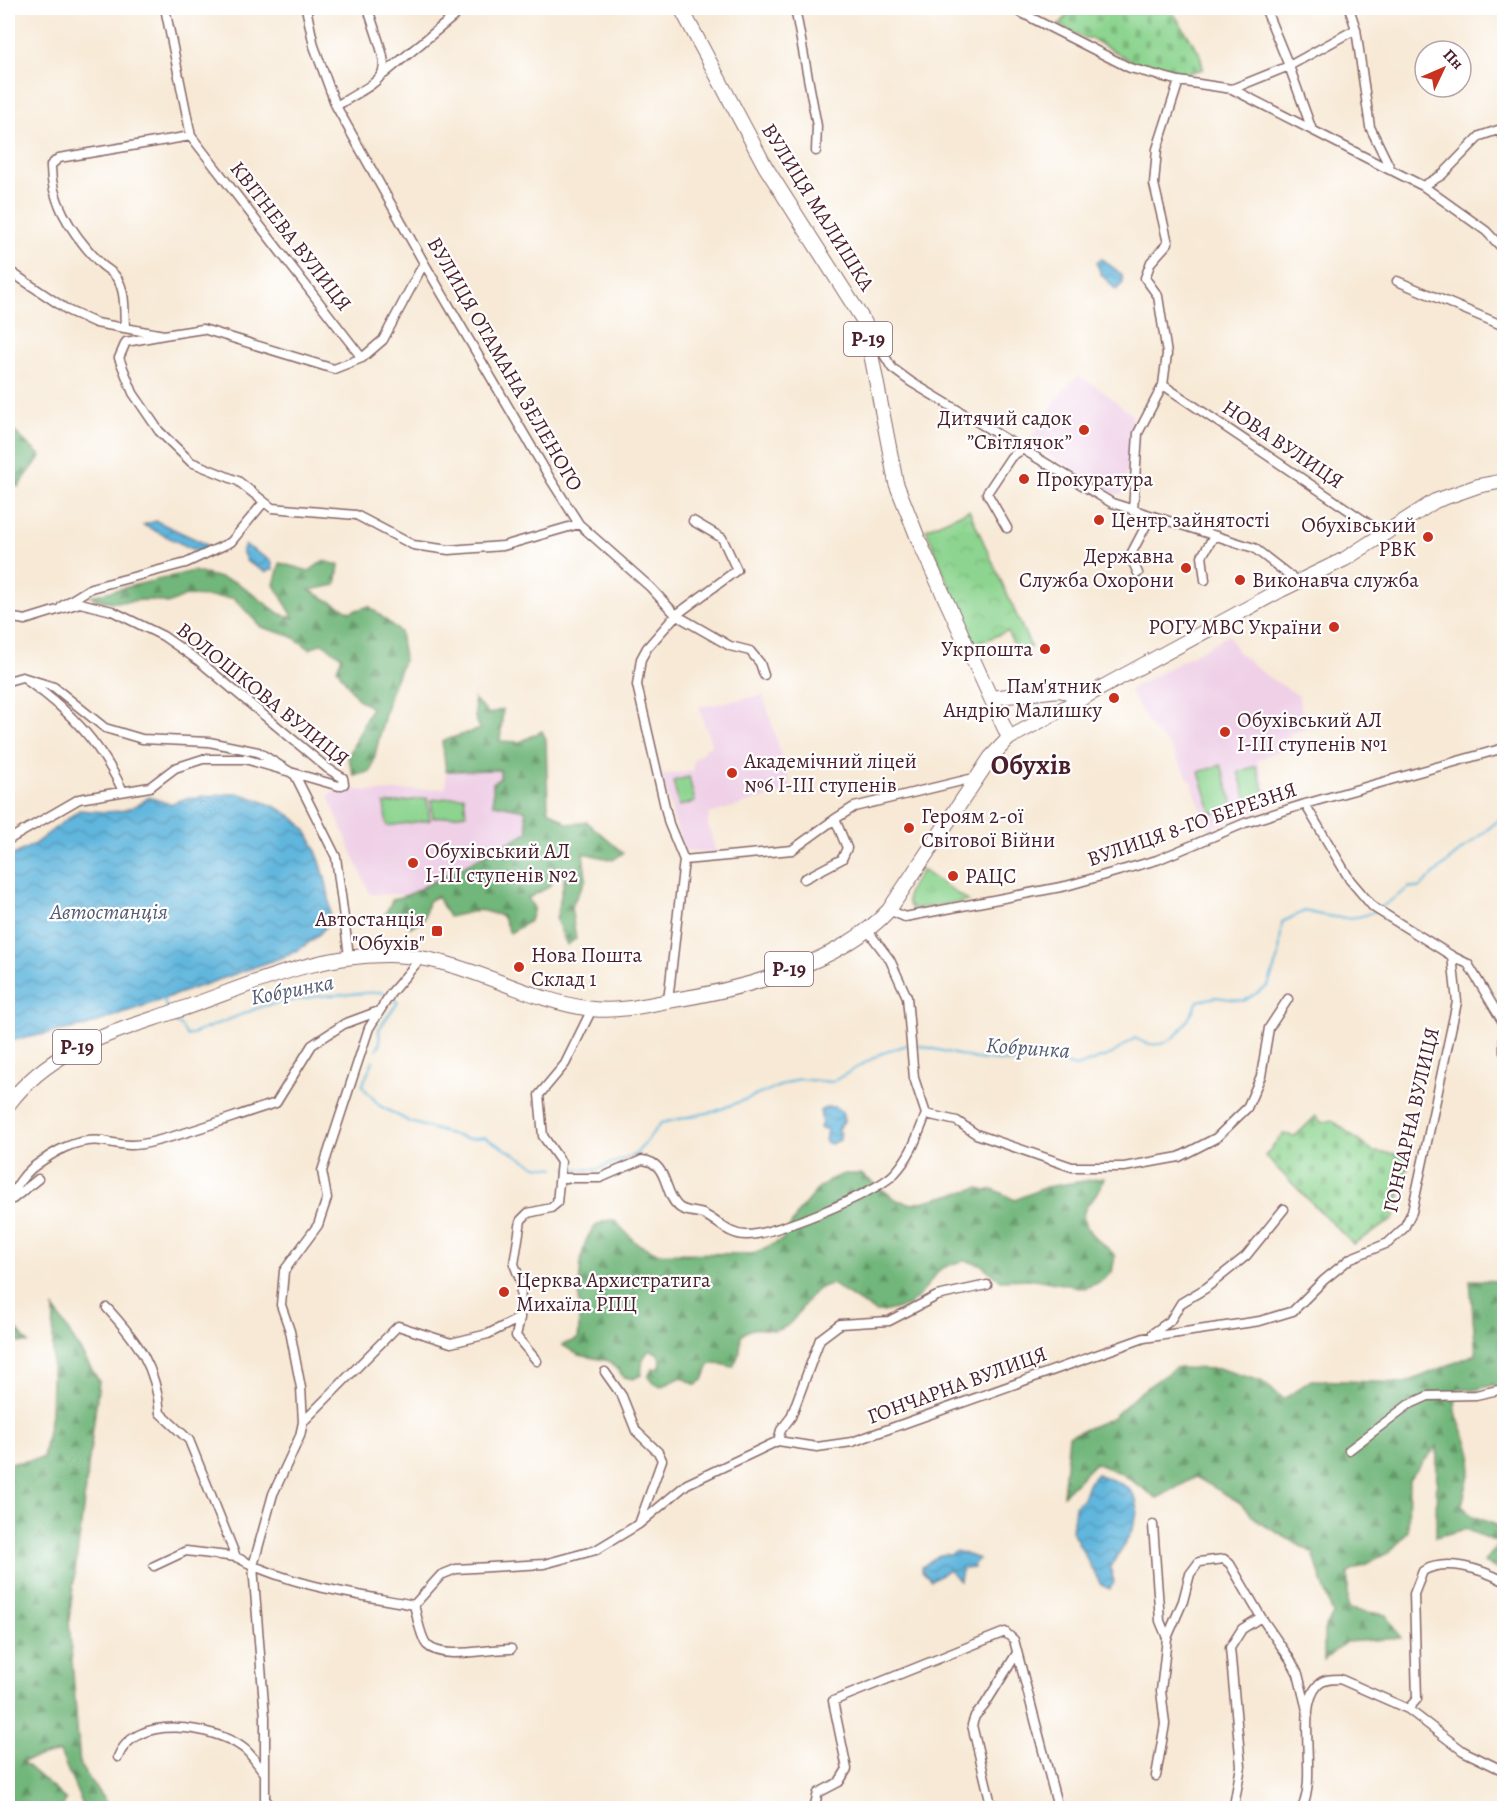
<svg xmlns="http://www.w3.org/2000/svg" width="1512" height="1816" viewBox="0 0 1512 1816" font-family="Alegreya,serif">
  <defs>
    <pattern id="grass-tufts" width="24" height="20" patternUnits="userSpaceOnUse" patternTransform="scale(1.5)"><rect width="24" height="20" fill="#8cd48f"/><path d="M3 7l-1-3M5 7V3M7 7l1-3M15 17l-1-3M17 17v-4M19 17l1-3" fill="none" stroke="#7ab67c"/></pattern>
    <pattern id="forest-firs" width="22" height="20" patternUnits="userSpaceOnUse" patternTransform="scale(1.5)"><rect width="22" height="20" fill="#71b67a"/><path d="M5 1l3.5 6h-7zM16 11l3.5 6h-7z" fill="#5f9364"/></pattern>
    <pattern id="cemetery-stones" width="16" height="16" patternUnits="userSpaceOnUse" patternTransform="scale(1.5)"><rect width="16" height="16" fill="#8cd48f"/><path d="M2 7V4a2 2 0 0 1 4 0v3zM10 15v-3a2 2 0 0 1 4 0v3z" fill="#7ab67c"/></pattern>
    <pattern id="park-crowns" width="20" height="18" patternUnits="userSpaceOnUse" patternTransform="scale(1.5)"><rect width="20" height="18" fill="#8cd48f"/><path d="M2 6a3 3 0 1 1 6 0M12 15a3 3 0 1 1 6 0" fill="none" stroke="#7ab67c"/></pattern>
    <pattern id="water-waves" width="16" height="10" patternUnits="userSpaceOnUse" patternTransform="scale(1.5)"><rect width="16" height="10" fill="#60b6dd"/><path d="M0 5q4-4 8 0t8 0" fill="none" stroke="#5193b3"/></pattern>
  </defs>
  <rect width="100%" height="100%" fill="#fff"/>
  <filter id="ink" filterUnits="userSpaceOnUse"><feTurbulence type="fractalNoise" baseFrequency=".0167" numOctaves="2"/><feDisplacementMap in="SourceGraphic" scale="12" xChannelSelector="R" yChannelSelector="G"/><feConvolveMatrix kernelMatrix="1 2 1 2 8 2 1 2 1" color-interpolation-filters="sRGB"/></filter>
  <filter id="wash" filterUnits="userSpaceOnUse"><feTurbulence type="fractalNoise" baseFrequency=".008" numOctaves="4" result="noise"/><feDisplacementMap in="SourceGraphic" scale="24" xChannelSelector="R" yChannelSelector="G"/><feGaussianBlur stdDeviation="1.35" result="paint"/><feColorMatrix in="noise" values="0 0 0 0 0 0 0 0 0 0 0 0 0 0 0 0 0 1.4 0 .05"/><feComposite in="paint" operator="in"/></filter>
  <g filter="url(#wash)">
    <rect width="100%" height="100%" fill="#f7e9d5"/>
    <path fill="#efd0e7" d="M1078,376L1099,388L1133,416L1124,493L1114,495L1028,443L1062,391Z
      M1229,635L1237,651L1268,677L1298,695L1307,729L1289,734L1293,746L1257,760L1272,806L1208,829L1192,784L1169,745L1153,731L1129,690Z
      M763,695L792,790L709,814L708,824L716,853L683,850L661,775L693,771V761L711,744L699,707Z
      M500,770L501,778L526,810L528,832L408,895L370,894L328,796L340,788L378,792L446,788V771Z"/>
    <path fill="url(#grass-tufts)" stroke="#6b7a5d" stroke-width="1.5" d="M922,870L968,901L912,909C900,896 914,883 922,870Z"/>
    <path fill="url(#forest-firs)" stroke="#5e6a52" stroke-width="1.5" d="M8,426L41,456L18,487L8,479Z
      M323,561L339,565L336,585L309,590L350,612L369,606L400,632L404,659L390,694L371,771L354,776L348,757L371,708L357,698L337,669L342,657L322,643L310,649L291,636L261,627L234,598L186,596L168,604C142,593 118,610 91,596L193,571L236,582L280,614L294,618L274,585L280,563L309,571Z
      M474,699L489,714L503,709L500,741L520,742L542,731L546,739L548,809L568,824L587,822L623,853L613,860L583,853L586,879L571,907L576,939L567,945L556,920L565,876L557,871L549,887L528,898L534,908L530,921L510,933L502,916L480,910L449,917L437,896L428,901L424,919L410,927L406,913L385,915L393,899L408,895L528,832L525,810L493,804V783L500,778V770L446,771L442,741L480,729L475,717Z
      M844,1174H861L897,1200L913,1204L978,1188L985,1191L993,1189L1015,1200L1046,1187L1104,1178C1099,1201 1071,1207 1090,1232C1097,1242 1108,1246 1115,1256L1112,1272L1100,1282L1085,1288L1034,1279L1000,1280L980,1264L964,1261L955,1263L940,1269L920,1295L908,1306L883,1312H875L832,1284C807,1287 802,1317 785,1327C769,1336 758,1320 741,1336L740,1352L733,1367L717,1363L709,1365L703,1380L696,1385L682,1377C667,1383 660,1393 648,1377L652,1369L660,1368L661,1359L656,1352L648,1351L643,1359L641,1375L633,1379L624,1377L609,1361L579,1355L562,1345L578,1339C583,1312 567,1219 614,1220L636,1243L657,1253L752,1254L782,1240L800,1210L816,1191L829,1180Z
      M1470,1280L1502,1281L1499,1346L1504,1348V1393L1503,1389L1494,1385L1474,1390L1457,1389C1451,1419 1464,1426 1471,1453C1474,1463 1464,1493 1462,1505L1470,1515L1504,1528V1574L1484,1562L1499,1543L1465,1529L1436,1537L1437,1446L1409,1479L1408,1531L1390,1552L1348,1573V1609L1387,1615L1401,1638L1346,1642L1324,1660V1630L1333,1615L1313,1553L1260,1523L1239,1502L1196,1477L1157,1498L1120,1473L1095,1463L1063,1495L1069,1436L1112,1418L1139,1393L1175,1368L1221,1369L1261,1381L1284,1399L1311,1380L1405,1383L1476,1354Z
      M54,1308L99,1381L69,1620L80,1766L110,1808H84L60,1752L22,1761L66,1800L62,1808H8V1464L43,1458L51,1414Z
      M8,1319L28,1343L8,1342Z"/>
    <path fill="url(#cemetery-stones)" stroke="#6b7a5d" stroke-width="1.5" d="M1074,8H1170L1200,54L1203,69L1176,76L1131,61L1091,38H1084L1059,25Z
      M1316,1116L1322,1123L1332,1120L1373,1152L1411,1155L1393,1220L1353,1244L1265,1156L1283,1134L1295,1136Z"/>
    <path fill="url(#park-crowns)" stroke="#6b7a5d" stroke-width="1.5" d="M969,510L1031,647L1018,653L1007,631L973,646L926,529Z"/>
    <path fill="#8cd48f" stroke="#6b7a5d" stroke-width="1.5" d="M1221,765L1234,807L1212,814L1199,772Z
      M1256,766L1266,797L1248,803L1238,772Z
      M689,777L695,802L679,806L673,781Z
      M464,796L466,814L433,818L431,800Z
      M427,798L430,820L387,826L384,804Z"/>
    <path fill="url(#water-waves)" stroke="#556a84" stroke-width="1.5" d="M1102,259L1122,275L1123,283L1116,290L1101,274L1096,262Z
      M156,521L206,544L208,549L198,552L143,525Z
      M245,545L271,561L273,569L265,572L247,562L242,551Z
      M238,793C261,801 287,808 303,827C317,843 339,909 325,927C316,940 302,947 289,955L86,1026L8,1041V858L33,845L79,810C107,812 126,816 149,797L170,804L184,799Z
      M827,1107H835L842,1112L844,1121L837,1130L840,1133V1140L831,1144L825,1142L827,1129L820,1128L822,1122L820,1111Z
      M1097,1474C1105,1478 1115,1480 1123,1485C1156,1505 1123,1546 1110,1567L1114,1582L1110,1589L1101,1585L1072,1531L1075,1506L1083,1498L1088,1484Z
      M956,1551L979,1559L973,1564L974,1568L962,1569L960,1581L948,1570L931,1580L922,1571V1567C932,1561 937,1552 950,1555Z"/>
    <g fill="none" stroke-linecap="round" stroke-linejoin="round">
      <path stroke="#60b6dd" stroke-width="2" d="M1380,908L1410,887L1419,888L1451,859L1504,816
        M164,999L166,1008
        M169,1019L181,1026L187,1036L263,1006L319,996L382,992L398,1002L379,1029L380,1043L377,1049
        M913,1044L976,1059L1010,1062L1056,1061L1076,1067L1112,1054L1135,1038C1168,1058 1185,1028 1198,1001L1216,997L1244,1001L1268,986L1279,954L1282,922L1305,911C1326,917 1356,922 1375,911
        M373,1061L362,1086L380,1106L410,1122L467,1139L484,1137L536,1166L555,1168
        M566,1168L595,1170L636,1154L661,1123L716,1111L798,1079L832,1082L880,1054L907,1045"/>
    </g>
  </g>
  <g filter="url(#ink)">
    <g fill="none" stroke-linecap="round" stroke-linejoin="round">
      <defs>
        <path id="minor" d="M306,8L314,46L336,106L424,263L551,480L579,524L650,587L676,615L647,648L641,659L637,685L669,824L684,860L668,1001
          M795,8L817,126L816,151
          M1012,8L1130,68L1179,81L1232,89L1312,130
          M1349,8L1356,29L1289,66L1312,130L1390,170
          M1468,8H1474
          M1356,29L1370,127L1391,170L1423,186L1442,175L1480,136L1498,130L1504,137
          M384,74L464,8
          M1232,89L1289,66L1265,8
          M336,106C394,72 391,79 370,15L371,8
          M191,136L362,358
          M1423,186L1486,231L1504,250
          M8,270L69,311L96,323L164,335L126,342L119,358L133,393L159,431L191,462L238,481L272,508L356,515L413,545L449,550L503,546L579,524
          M1397,281L1504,326
          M125,326C124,312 126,289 116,277C112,271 104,268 99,262C75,237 50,202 51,165L59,158L191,136L165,8
          M869,330L892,368L911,382L1112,503L1254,548L1298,582
          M164,335L203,329L334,369L362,358L383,340L424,263
          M1163,385L1384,534
          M1133,511L1138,433L1163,385L1167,354L1158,296L1145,278L1151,262L1168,243L1154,184L1157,149L1179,81
          M693,521L722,538L737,570L676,615L730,646L750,651L760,663L764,675
          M1007,528L987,493L1011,457L1023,449
          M1138,573L1130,556L1151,516
          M1205,580L1202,556L1214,536
          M62,606L91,588L186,563L231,542L264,502
          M8,617L25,620L80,603L112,611L163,636L199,661L327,768L343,778L344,784L339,786L245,759H203L175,768L150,787L79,799L8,840
          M8,681L22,677L54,687L105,728L142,739L209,742L258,752L295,775L336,857L349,956
          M29,682C71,711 101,745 123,791
          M835,819L854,807L978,777
          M684,860L792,850L835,819L847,848L842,859L804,879
          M889,910L905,917L1066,886L1157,860L1245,823L1305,804L1504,748
          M868,931L890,960L907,997L914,1078L926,1114L957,1121L976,1134L1072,1167H1124L1179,1157L1216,1138L1247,1108L1261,1076L1269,1028L1288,999
          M1452,956L1468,964L1504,1024V1052
          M560,1178H600L642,1160C669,1162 663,1194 679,1207C686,1213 698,1211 705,1215C719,1222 729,1235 746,1235C772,1236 876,1193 894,1174C911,1156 917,1137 926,1114
          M38,1179L13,1199C13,1188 24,1175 32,1168C52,1153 76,1137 103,1141C119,1144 132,1147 148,1143C191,1133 234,1116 276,1103L312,1045L344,1024L379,1011
          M107,1308C138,1342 156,1366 160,1413L189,1440L236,1557L186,1551L154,1566
          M1153,1333L1170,1321L1181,1303L1206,1288L1246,1256L1284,1209
          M537,1361L516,1336L520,1318L521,1282L514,1264L521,1220L528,1213L551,1208L557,1203L561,1162L543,1136L539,1095L565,1064L592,1009
          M605,1372L622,1396L636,1431L658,1452L662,1460L639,1524
          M1504,1386V1419
          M303,1422L398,1326L451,1343L488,1334L520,1318
          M778,1441L781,1430L791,1417L820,1339L840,1324L889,1321L937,1296L987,1285
          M1349,1450L1408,1405L1428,1396L1476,1395L1503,1389
          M1153,1525L1160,1621L1167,1638
          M236,1557C289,1586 355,1594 414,1605L441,1575L456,1569L544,1564L596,1550L639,1524L687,1484L778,1441L817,1447L852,1442L1144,1338L1260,1321L1293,1311L1324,1280L1351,1258L1388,1243L1404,1228L1412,1212L1457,1002L1452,956L1373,907L1350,880L1305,804
          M414,1605C417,1615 420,1637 427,1645C443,1661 489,1648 511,1649
          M1408,1709L1417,1699L1414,1594L1423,1571C1447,1558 1481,1569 1504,1581
          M118,1757C135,1713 213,1726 242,1747C251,1753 257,1764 264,1772
          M1156,1776L1165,1724L1161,1691L1167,1638L1183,1601L1190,1574L1199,1562L1224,1559L1230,1564L1261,1617L1290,1659L1298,1674L1308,1714
          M1235,1800L1241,1766L1230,1648L1242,1629L1261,1617
          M270,1808L265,1798V1717L253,1566L273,1494L300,1436L303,1422L301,1388L290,1331L281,1305L284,1271L318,1225L327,1198L322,1171L369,1028L391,993L421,958
          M814,1808L818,1793L839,1782L847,1769L833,1701L1005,1632L1014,1640L1058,1808
          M992,1808L972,1725L975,1716L984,1706L1017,1653
          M1302,1808C1318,1777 1295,1709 1318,1685C1323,1679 1332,1679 1340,1679L1408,1709L1463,1751L1504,1771"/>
        <path id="primary" d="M681,8L765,166L865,323L896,483L919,541L1009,738
          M991,698L1059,690L1084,696
          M8,1105C49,1050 108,1034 170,1013C245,988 310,954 390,955C462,956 522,1000 592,1009C617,1012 643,1006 668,1001C739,990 839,965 889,910L991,757L1009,738L1281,590L1345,559L1435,501L1478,486L1504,481"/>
      </defs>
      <use href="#minor" stroke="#876666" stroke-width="11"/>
      <use href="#primary" stroke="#876666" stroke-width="16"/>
      <use href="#minor" stroke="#fff" stroke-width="8"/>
      <use href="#primary" stroke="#fff" stroke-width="14"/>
    </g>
  </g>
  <g fill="#c8321e" stroke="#fff" stroke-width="2">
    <circle cx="1084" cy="430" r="6"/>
    <circle cx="1024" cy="479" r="6"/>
    <circle cx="1099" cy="520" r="6"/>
    <circle cx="1428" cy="537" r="6"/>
    <circle cx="1186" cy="568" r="6"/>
    <circle cx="1240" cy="580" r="6"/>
    <circle cx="1334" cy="627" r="6"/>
    <circle cx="1045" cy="649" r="6"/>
    <circle cx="1114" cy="698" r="6"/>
    <circle cx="1225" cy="732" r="6"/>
    <circle cx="732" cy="773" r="6"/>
    <circle cx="909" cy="828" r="6"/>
    <circle cx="413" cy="863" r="6"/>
    <circle cx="953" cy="876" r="6"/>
    <rect x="431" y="925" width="12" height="12" rx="3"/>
    <circle cx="519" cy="967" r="6"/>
    <circle cx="504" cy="1292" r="6"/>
  </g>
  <g text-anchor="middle" stroke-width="4.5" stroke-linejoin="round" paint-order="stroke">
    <g fill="#fff" stroke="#80626b" stroke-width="1.5">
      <rect x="844" y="322" width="48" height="34" rx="4.5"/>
      <rect x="765" y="952" width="48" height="34" rx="4.5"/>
      <rect x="53" y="1030" width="48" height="34" rx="4.5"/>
    </g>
    <g font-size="20" font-weight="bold" fill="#4a1f2b">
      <text x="868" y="346">Р-19</text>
      <text x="789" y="976">Р-19</text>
      <text x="77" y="1054">Р-19</text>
    </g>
    <g font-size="21" fill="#4a1f2b" stroke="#fff">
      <text transform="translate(818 207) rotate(58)" y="7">ВУЛИЦЯ МАЛИШКА</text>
      <text transform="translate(291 236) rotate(52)" y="7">КВІТНЕВА ВУЛИЦЯ</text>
      <text transform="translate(505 364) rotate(60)" y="7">ВУЛИЦЯ ОТАМАНА ЗЕЛЕНОГО</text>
      <text transform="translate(1283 444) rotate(34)" y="7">НОВА ВУЛИЦЯ</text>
      <text transform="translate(263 694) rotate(39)" y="7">ВОЛОШКОВА ВУЛИЦЯ</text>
      <text transform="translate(1192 824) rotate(-19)" y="7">ВУЛИЦЯ 8-ГО БЕРЕЗНЯ</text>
      <text transform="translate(1411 1120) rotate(-77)" y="7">ГОНЧАРНА ВУЛИЦЯ</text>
      <text transform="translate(957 1385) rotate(-20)" y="7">ГОНЧАРНА ВУЛИЦЯ</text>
    </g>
    <g font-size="21" fill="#4a1f2b" stroke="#fff" text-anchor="start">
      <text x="1072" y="425" text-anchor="end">Дитячий садок<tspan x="1072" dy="24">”Світлячок”</tspan></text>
      <text x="1036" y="486">Прокуратура</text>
      <text x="1111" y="527">Центр зайнятості</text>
      <text x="1416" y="532" text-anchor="end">Обухівський<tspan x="1416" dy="24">РВК</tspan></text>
      <text x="1174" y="563" text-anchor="end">Державна<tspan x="1174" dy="24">Служба Охорони</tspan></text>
      <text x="1252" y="587">Виконавча служба</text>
      <text x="1322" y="634" text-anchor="end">РОГУ МВС України</text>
      <text x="1033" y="656" text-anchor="end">Укрпошта</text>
      <text x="1102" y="693" text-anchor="end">Пам'ятник<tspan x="1102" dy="24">Андрію Малишку</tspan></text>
      <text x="1237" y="727">Обухівський АЛ<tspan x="1237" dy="24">І-ІІІ ступенів №1</tspan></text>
      <text x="744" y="768">Академічний ліцей<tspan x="744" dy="24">№6 І-ІІІ ступенів</tspan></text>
      <text x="921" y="823">Героям 2-ої<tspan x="921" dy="24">Світової Війни</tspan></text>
      <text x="425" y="858">Обухівський АЛ<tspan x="425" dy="24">І-ІІІ ступенів №2</tspan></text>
      <text x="965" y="883">РАЦС</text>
      <text x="425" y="926" text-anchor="end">Автостанція<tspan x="425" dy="24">"Обухів"</tspan></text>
      <text x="531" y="962">Нова Пошта<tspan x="531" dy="24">Склад 1</tspan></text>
      <text x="516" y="1287">Церква Архистратига<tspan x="516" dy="24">Михаїла РПЦ</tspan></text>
    </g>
    <g font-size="22" font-style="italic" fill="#535b72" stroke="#fff">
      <text x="109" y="919">Автостанція</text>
      <text transform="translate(292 989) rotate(-11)" y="8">Кобринка</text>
      <text transform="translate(1028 1047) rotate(4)" y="8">Кобринка</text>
    </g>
    <g font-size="27" font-weight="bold" fill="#4a1f2b" stroke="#fff">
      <text x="1031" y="774">Обухів</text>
    </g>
  </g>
  <rect width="1512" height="1816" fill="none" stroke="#fff" stroke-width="30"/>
  <g transform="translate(1443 69) rotate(46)"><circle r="28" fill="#ffffff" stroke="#b7a5aa" stroke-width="1.5"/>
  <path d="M0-4.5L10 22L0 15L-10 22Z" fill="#c8321e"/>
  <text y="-9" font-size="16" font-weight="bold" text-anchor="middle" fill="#4a1f2b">Пн</text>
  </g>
</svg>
